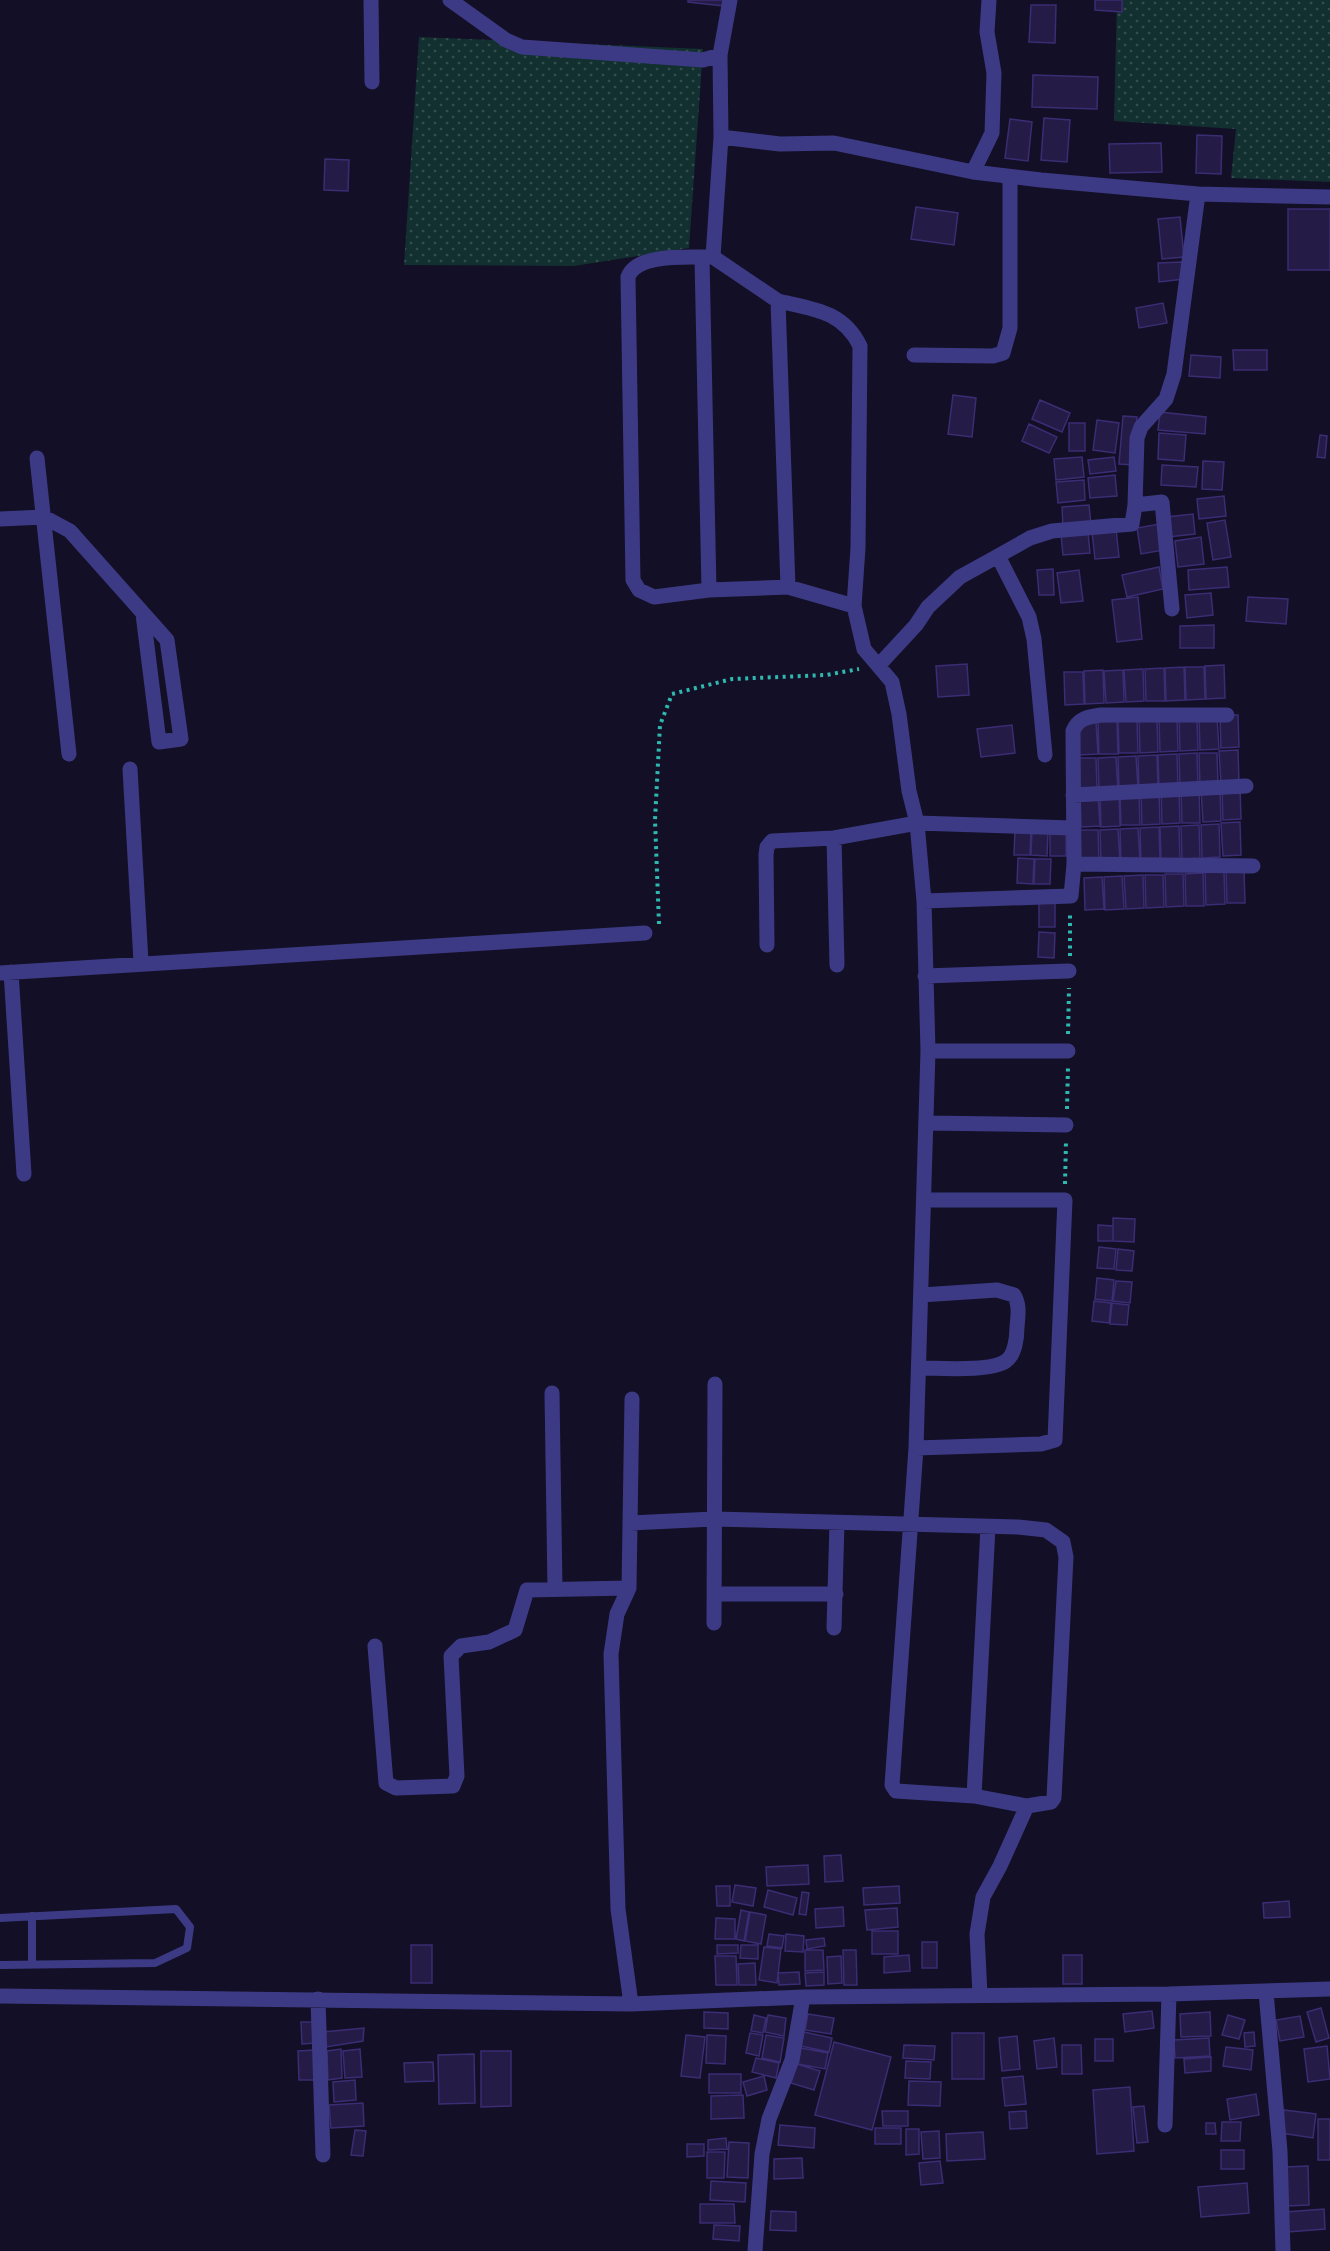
<svg xmlns="http://www.w3.org/2000/svg" width="1330" height="2251" viewBox="0 0 1330 2251" font-family="'Fira Sans',sans-serif">
  <defs>
    <pattern id="grass-dots" width="8" height="8" patternUnits="userSpaceOnUse" patternTransform="scale(1.5)"><rect width="8" height="8" fill="#12302f"/><path d="M2 2h.1M6 6h.1" fill="none" stroke="#344d4e" stroke-width="1.8" stroke-linecap="round"/></pattern>
  </defs>
  <rect width="100%" height="100%" fill="#130f26"/>
  <path fill="url(#grass-dots)" d="M1117,0H1330V182L1231,178L1236,129L1114,121Z
    M419,37L703,49L689,248L574,266L404,265Z"/>
  <path fill="#241b47" stroke="#3b2d73" stroke-width="1.5" d="M688,0H723V6L688,2Z
    M1095,0H1122V12L1095,10Z
    M1031,5H1056L1055,43L1029,42Z
    M1033,75L1098,77L1097,109L1032,107Z
    M1044,118L1070,120L1067,162L1041,160Z
    M1010,119L1032,122L1028,161L1005,158Z
    M1197,135L1222,136L1221,174L1196,173Z
    M1161,143L1162,172L1110,173L1109,144Z
    M325,159L349,160L348,191L324,190Z
    M916,207L958,213L954,245L911,239Z
    M1288,209H1330V270H1288Z
    M1180,217L1184,257L1162,259L1158,219Z
    M1182,262L1184,279L1159,282L1158,263Z
    M1163,303L1167,323L1139,328L1136,308Z
    M1233,350H1267V370H1234Z
    M1191,355L1221,357L1220,378L1189,376Z
    M953,395L976,398L972,437L948,434Z
    M1040,400L1070,413L1062,432L1032,419Z
    M1160,412L1206,417L1205,434L1158,430Z
    M1123,416L1137,417L1133,465L1119,464Z
    M1097,420L1119,423L1115,453L1093,450Z
    M1069,423H1085V451H1069Z
    M1029,424L1057,437L1049,453L1022,441Z
    M1159,433L1186,435L1184,461L1158,459Z
    M1320,435L1327,436L1325,458L1317,457Z
    M1082,457L1084,477L1056,480L1054,459Z
    M1114,457L1116,471L1090,474L1088,460Z
    M1203,461L1224,462L1222,490L1202,489Z
    M1162,465L1198,467L1196,487L1161,485Z
    M1115,475L1117,496L1090,498L1088,478Z
    M1084,480L1085,500L1058,503L1056,482Z
    M1224,496L1226,516L1199,519L1197,499Z
    M1089,505L1091,525L1063,527L1062,507Z
    M1193,514L1195,534L1168,537L1166,517Z
    M1225,520L1231,557L1213,560L1207,523Z
    M1159,524L1164,550L1141,554L1137,528Z
    M1116,529L1119,557L1095,559L1092,532Z
    M1088,532L1090,553L1063,555L1061,535Z
    M1201,537L1204,564L1178,567L1175,541Z
    M1159,567L1163,589L1127,597L1122,575Z
    M1227,567L1229,587L1189,590L1188,570Z
    M1053,569L1054,595H1039L1037,570Z
    M1079,570L1083,601L1061,603L1057,573Z
    M1211,593L1213,615L1187,618L1185,595Z
    M1138,597L1142,639L1117,642L1112,600Z
    M1248,597L1288,599L1286,624L1246,621Z
    M1214,625V648H1180V626Z
    M967,664L969,695L938,697L936,666Z
    M1224,665L1225,698L1206,699L1205,666Z
    M1184,667L1185,700L1166,701L1165,668Z
    M1185,667H1204L1205,699L1186,700Z
    M1164,668L1165,701H1146L1145,669Z
    M1143,669L1144,701L1126,702L1124,670Z
    M1103,670L1104,703L1085,704L1084,671Z
    M1123,670L1124,702L1106,703L1104,671Z
    M1064,672H1083L1084,704L1065,705Z
    M1220,715H1238L1239,747L1221,748Z
    M1199,717H1217L1219,749L1200,750Z
    M1177,718L1178,751L1160,752L1159,719Z
    M1197,718L1198,750L1180,751L1179,719Z
    M1137,720L1138,753H1119L1118,721Z
    M1139,720H1157L1158,752L1140,753Z
    M1117,721L1118,754H1099L1098,722Z
    M1078,722H1096L1098,754L1079,755Z
    M1012,725L1015,753L981,757L977,729Z
    M1238,750L1239,783H1221L1219,751Z
    M1197,753L1198,786H1180L1179,754Z
    M1199,753H1217L1218,785L1200,786Z
    M1177,754L1178,787H1159L1158,755Z
    M1157,755L1158,788H1139L1138,756Z
    M1136,756L1138,788L1119,789L1118,757Z
    M1116,757L1118,790H1099L1098,758Z
    M1078,758H1096L1097,790L1079,791Z
    M1240,787L1241,819L1223,820L1222,788Z
    M1220,788L1221,821L1203,822L1201,789Z
    M1199,790L1200,823H1182L1181,791Z
    M1161,791H1179L1180,823L1162,824Z
    M1139,792L1140,825H1121L1120,793Z
    M1141,792H1159L1160,824L1142,825Z
    M1119,793L1120,826L1101,827L1100,794Z
    M1098,794L1100,826L1081,827L1080,795Z
    M1240,822L1241,855L1223,856L1221,823Z
    M1219,824L1220,857L1202,858L1201,825Z
    M1199,825L1200,858L1182,859L1181,826Z
    M1179,826L1180,859H1161L1160,827Z
    M1159,827L1160,860L1141,861L1140,828Z
    M1138,828L1140,861H1121L1120,829Z
    M1118,829L1120,862H1101L1100,830Z
    M1015,830H1031L1030,855H1014Z
    M1032,830L1048,831L1047,856L1031,855Z
    M1080,830H1098L1099,862L1081,863Z
    M1050,831L1066,832V856H1050Z
    M1018,858L1034,859L1033,884L1017,883Z
    M1035,859H1051L1050,884H1034Z
    M1244,870L1245,903H1227L1226,871Z
    M1205,872H1224L1225,904L1206,905Z
    M1203,873L1204,906H1186L1185,874Z
    M1165,874H1183L1184,906L1166,907Z
    M1143,875L1144,908L1126,909L1124,876Z
    M1145,875H1163L1164,907L1146,908Z
    M1122,876L1124,909L1105,910L1104,877Z
    M1102,877L1104,909L1085,910L1084,878Z
    M1039,902H1055V927H1039Z
    M1039,932L1055,933L1054,958L1038,957Z
    M1113,1218L1135,1219L1134,1242L1113,1241Z
    M1098,1225L1113,1226V1241H1098Z
    M1099,1247L1116,1249L1114,1269L1097,1268Z
    M1118,1249L1134,1251L1132,1271L1116,1270Z
    M1097,1278L1114,1280L1112,1301L1095,1299Z
    M1116,1281L1132,1282L1130,1303L1113,1301Z
    M1094,1301L1111,1303L1109,1323L1092,1321Z
    M1112,1303L1129,1305L1127,1325L1110,1324Z
    M841,1855L843,1881L825,1882L824,1856Z
    M808,1865L809,1884L767,1886L766,1867Z
    M735,1885L756,1888L753,1906L732,1902Z
    M716,1886H730V1906H717Z
    M899,1886L900,1903L864,1905L863,1888Z
    M768,1890L797,1898L793,1915L764,1907Z
    M802,1892L809,1893L806,1915L799,1914Z
    M1289,1901L1290,1917L1264,1918L1263,1903Z
    M843,1907L844,1926L816,1928L815,1909Z
    M897,1908L898,1927L867,1930L865,1910Z
    M741,1910L749,1912L744,1941L736,1939Z
    M750,1912L766,1915L761,1944L745,1941Z
    M716,1918L735,1919V1939H715Z
    M872,1931H898V1954H872Z
    M769,1934L784,1936L782,1948L767,1946Z
    M786,1934L804,1936L803,1952L785,1951Z
    M824,1938L825,1946L807,1949L806,1940Z
    M922,1942H937V1968H922Z
    M411,1945H432V1983H411Z
    M717,1945H738V1953L717,1954Z
    M741,1945H758V1959L740,1958Z
    M764,1947L781,1949L777,1983L759,1980Z
    M805,1950H823L824,1970L805,1971Z
    M843,1950H856L857,1985H844Z
    M909,1955L910,1971L884,1973V1957Z
    M1063,1955H1082V1984H1063Z
    M715,1956H736L737,1985H716Z
    M841,1956L842,1983L828,1984L827,1957Z
    M755,1963L756,1985H739L738,1964Z
    M799,1972L800,1984L779,1985L778,1973Z
    M824,1972V1985L806,1986L805,1973Z
    M1321,2008L1329,2038L1316,2042L1307,2012Z
    M1152,2011L1154,2028L1125,2032L1123,2014Z
    M704,2012L728,2013V2029L704,2028Z
    M1210,2012L1211,2036L1181,2037L1180,2014Z
    M808,2014L834,2018L831,2034L805,2030Z
    M754,2015L766,2018L763,2033L751,2031Z
    M768,2015L786,2018L784,2036L765,2032Z
    M1228,2015L1245,2020L1239,2039L1222,2035Z
    M1300,2016L1304,2037L1280,2041L1276,2020Z
    M301,2022H313L315,2043L302,2044Z
    M364,2028L363,2041L326,2047L323,2032Z
    M804,2032L832,2038L829,2052L801,2046Z
    M1254,2032L1255,2046L1245,2047L1244,2033Z
    M750,2033L763,2035L759,2056L746,2053Z
    M952,2033H984V2079H952Z
    M686,2035L705,2037L700,2078L681,2076Z
    M707,2035L726,2036L725,2064L706,2063Z
    M766,2035L784,2038L780,2062L762,2058Z
    M1017,2036L1020,2069L1002,2071L999,2038Z
    M1054,2038L1057,2067L1037,2069L1034,2041Z
    M1209,2038L1210,2056L1175,2058L1174,2040Z
    M1095,2039H1113V2061H1095Z
    M834,2042L891,2057L872,2130L815,2115Z
    M904,2045L935,2046L934,2060L903,2058Z
    M1062,2045H1081L1082,2074H1062Z
    M1327,2046L1330,2079L1308,2082L1304,2049Z
    M1226,2047L1253,2050L1251,2070L1223,2066Z
    M801,2048L828,2053L825,2069L798,2064Z
    M341,2049L342,2078L328,2080L327,2051Z
    M360,2049L362,2077L345,2078L343,2051Z
    M315,2050L316,2080H299L298,2051Z
    M481,2051H511V2106L481,2107Z
    M474,2054L475,2103L439,2104L438,2055Z
    M1211,2057V2071L1185,2073L1184,2059Z
    M756,2058L779,2063L776,2078L752,2072Z
    M906,2061L931,2062L930,2079L905,2078Z
    M433,2062L434,2081L405,2082L404,2063Z
    M797,2064L820,2071L814,2090L791,2083Z
    M709,2074H741V2093H709Z
    M764,2076L767,2090L747,2096L743,2082Z
    M1023,2076L1026,2104L1005,2106L1002,2078Z
    M355,2080L356,2100L334,2102L333,2082Z
    M909,2081L941,2082L940,2106L908,2105Z
    M1130,2087L1134,2151L1097,2154L1093,2090Z
    M1256,2094L1259,2115L1230,2120L1227,2099Z
    M743,2095L744,2118L711,2119V2096Z
    M363,2103L364,2126L331,2128L329,2105Z
    M1144,2106L1148,2142L1137,2143L1133,2107Z
    M1284,2110L1316,2114L1313,2138L1281,2133Z
    M882,2111H908V2126H883Z
    M1026,2111L1027,2128L1010,2129L1009,2112Z
    M1318,2119H1330V2160H1318Z
    M1222,2122H1241L1240,2141H1221Z
    M1206,2123H1215L1216,2134H1206Z
    M780,2125L815,2128L814,2148L778,2145Z
    M875,2128H901V2144H875Z
    M906,2129H919V2154L906,2155Z
    M355,2130L366,2131L363,2156L351,2155Z
    M939,2131L940,2158L923,2159L921,2132Z
    M983,2132L985,2159L947,2161L946,2134Z
    M726,2138L727,2149L708,2150V2140Z
    M729,2142L749,2143L748,2178L727,2177Z
    M687,2144H704V2156L687,2157Z
    M1221,2150H1244V2169H1221Z
    M707,2152H725L724,2178H707Z
    M802,2158L803,2178L774,2179V2159Z
    M940,2161L943,2183L921,2185L919,2163Z
    M1308,2166L1309,2205L1287,2206L1285,2167Z
    M711,2181L746,2183L745,2202L710,2200Z
    M1247,2183L1249,2213L1201,2217L1198,2187Z
    M700,2204H734L735,2223H700Z
    M1324,2209L1325,2229L1288,2232L1286,2212Z
    M771,2211L796,2212V2231L770,2230Z
    M714,2225L740,2226L739,2241L713,2239Z"/>
  <g fill="none" stroke-linecap="round" stroke-linejoin="round">
    <path stroke="#2fb8b0" stroke-width="4" stroke-dasharray="3 4.5" stroke-linecap="butt" d="M659,924L655,820L660,725L672,694L732,679L826,675L859,669
      M1070,956V913
      M1068,1034L1069,988
      M1067,1109L1068,1066
      M1065,1184L1066,1141"/>
    <path stroke="#3d3a85" stroke-width="8" d="M0,1918L176,1909L190,1927L187,1948L155,1963L0,1965
      M32,1964V1916"/>
    <path stroke="#3d3a85" stroke-width="15" d="M371,0L372,82
      M450,0L506,40L522,47L703,60L720,55L721,137L780,144L834,143L973,172L1041,180L1198,194L1330,197
      M720,55L730,0
      M721,137L713,257C691,258 637,252 628,277L633,580L639,590L654,597L709,590L788,587L854,606
      M973,172L992,133L994,73L987,32L989,0
      M713,257L778,301L788,587
      M702,258L709,590
      M778,301C813,309 843,311 860,346L858,548L854,606L864,649L892,682L899,714L909,791L917,823L924,901L928,1051L916,1448L892,1785L896,1791L974,1796L1027,1806
      M914,355L993,356L1003,353L1010,328V177
      M37,458L69,754
      M1135,505L1137,438L1141,427L1166,399L1174,374L1198,194
      M0,519L44,517L70,531L167,640L181,739L159,742L143,614
      M998,556L1029,617L1034,639L1045,755
      M879,665L916,625L928,607L960,577L998,556L1030,538L1052,531L1132,524L1135,505L1162,502L1172,609
      M130,769L141,962
      M1073,795L1246,786
      M834,838L837,965
      M1074,864L1253,866
      M924,901L1071,896L1074,864L1073,731C1078,718 1088,717 1101,715H1227
      M767,945L766,855L767,847L772,841L834,838L917,823L1072,828
      M11,972L24,1174
      M0,973L645,933
      M925,976L1069,971
      M928,1051H1068
      M926,1123L1066,1125
      M919,1368C939,1368 991,1372 1006,1361C1015,1355 1017,1337 1017,1327C1018,1316 1020,1305 1014,1295L997,1290L921,1295
      M552,1393L555,1589
      M916,1448L1041,1444L1055,1440L1064,1223L1065,1200H924
      M630,1523L714,1519L1018,1527L1046,1530L1063,1542L1066,1557L1054,1798L1051,1802L1027,1806L1000,1866L983,1897L977,1934L980,1995
      M714,1594H836
      M714,1623L715,1384
      M834,1628L837,1523
      M375,1646L386,1783L396,1788L453,1786L457,1776L451,1656L461,1646L489,1642L515,1630L527,1590L629,1588
      M974,1796L988,1527
      M1266,1992L1280,2151L1283,2251
      M0,1996L631,2004L803,1997L1169,1994L1330,1989
      M318,1999L323,2155
      M631,2004L618,1909L611,1654L617,1614L629,1588L632,1399
      M1165,2125L1169,1994
      M755,2251L762,2154L769,2119L792,2060L803,1997"/>
  </g>
</svg>
